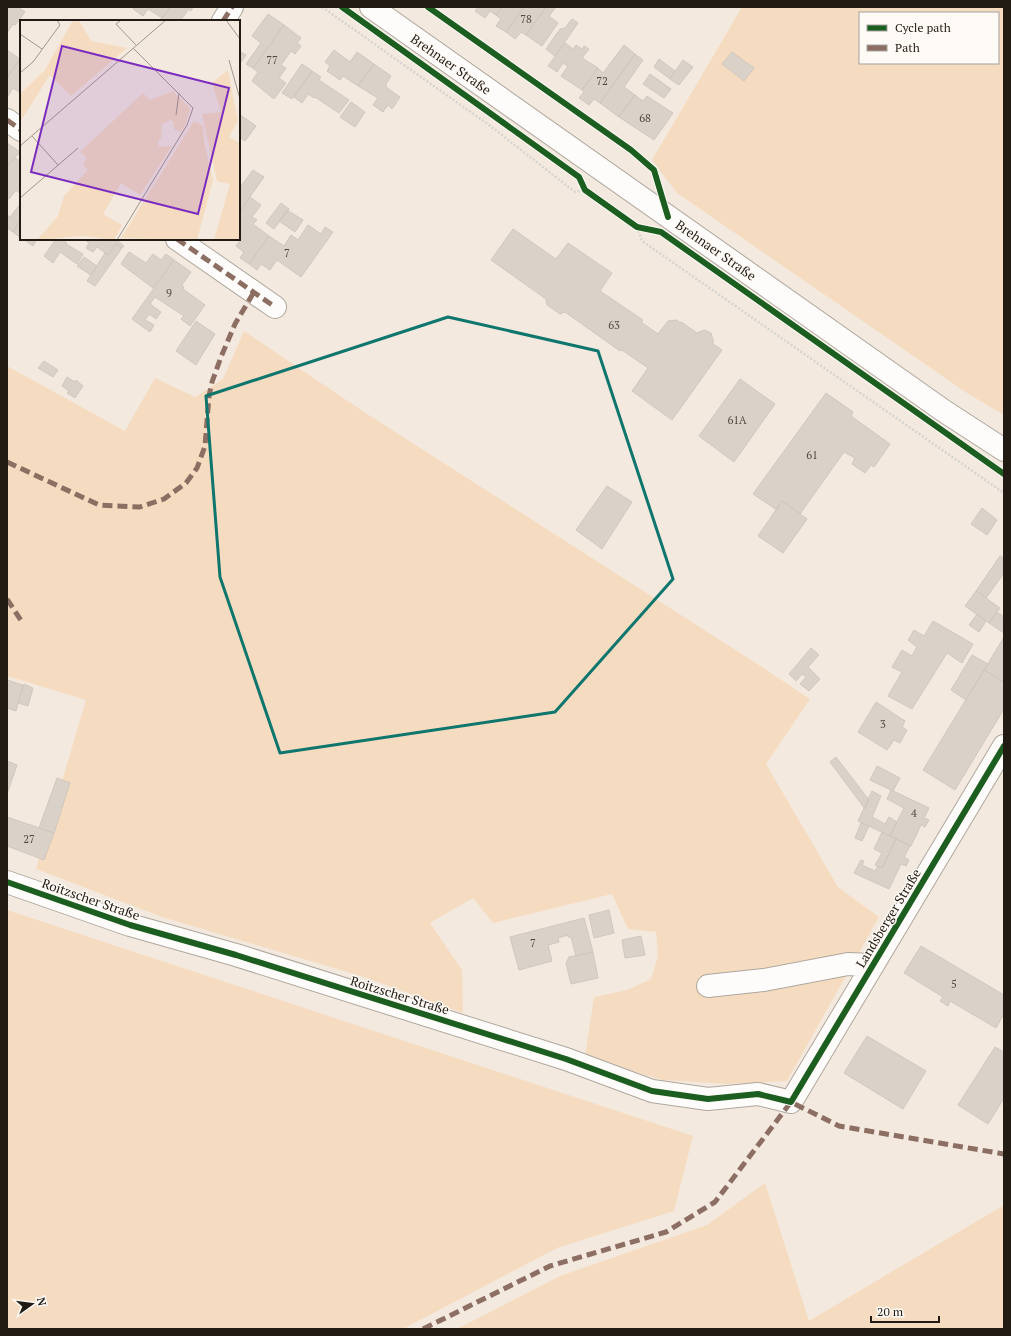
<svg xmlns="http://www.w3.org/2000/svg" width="1011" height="1336" viewBox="0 0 1011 1336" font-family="'PT Serif',serif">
  <rect width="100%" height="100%" fill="#f4e9de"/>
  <path fill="#f5dcc1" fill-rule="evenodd" d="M742,7H1004V415L967,393L677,193L652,160ZM860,13H998V63H860Z
    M244,331L364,412L762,667L810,699L766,764L838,887L879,917L787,1081L726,1084L662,1080L585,1056L594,997L627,990L651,979L658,956L656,932L628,929L612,894L493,923L473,898L430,923L462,970L463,1013L364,977L162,917L36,869L86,700L7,676V366L125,431L155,378L195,397L223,379Z
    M7,910L693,1136L674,1211L557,1248L403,1329H7Z
    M765,1183L809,1321L1004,1205V1329H457L560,1276L707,1225Z"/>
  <path fill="#dad1c8" stroke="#d0c7be" d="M7,7H18L25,12L15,25L13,24L7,33Z
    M134,7H170L162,18L148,9L143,16L133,9Z
    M170,7H193L191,11L189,9L180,21H160Z
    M478,7H502L496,15L490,11L485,18L475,11Z
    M502,7H524L506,32L496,26L501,19L496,15Z
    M524,7H546L526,35L521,32L515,39L506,32Z
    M546,7H556L549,16L558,23L542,46L526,35Z
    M268,14L284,25L253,68L246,64L261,43L252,36Z
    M572,19L578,23L555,56L546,49L560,29L565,28Z
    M284,25L301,38L297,43L301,46L295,54L291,51L281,65L286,68L279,78L286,83L274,99L252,81L258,72L253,68Z
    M565,43L573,49L576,45L582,49L584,46L589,49L582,58L598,68L582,90L561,76L568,66L563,63L557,72L548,66Z
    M624,45L635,54L600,103L594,99L589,105L579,98L584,92L582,90L598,68L603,73Z
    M7,50L20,59L7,78Z
    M334,50L350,62L357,52L374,64L358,86L343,76L340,80L327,71L330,66L325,62Z
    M239,51L246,55L239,65Z
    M732,52L754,68L744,81L722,64Z
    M635,54L643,60L624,87L635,95L619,117L600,103Z
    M20,59L21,93L13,88L8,96L7,95V78Z
    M659,59L675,71L670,79L654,67Z
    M683,60L693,67L679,85L670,79Z
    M302,64L312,71L292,99L282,93Z
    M374,64L391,76L386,84V87L400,97L392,109L388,105L383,112L373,105L378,98L358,86Z
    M312,71L321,77L319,80L349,100L339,113L315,97L314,98L308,94L302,103L294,97Z
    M650,74L671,89L664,98L643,84Z
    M635,95L643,101L647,96L673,113L654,140L619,117Z
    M351,102L365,112L355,127L340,117Z
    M239,114L256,126L245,141L239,137Z
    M7,143L20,152L7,166Z
    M15,158L21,162V167L19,170L21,175L19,176L21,177V194L16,190L9,199L7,198V166Z
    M253,170L264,177L240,211L239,210V189Z
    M250,197L261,205L252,217L257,220L253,224L269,236L249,264L240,258L244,252L236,246L243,236L239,234V210L240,211Z
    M21,203V219L13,232L7,228V215L10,217Z
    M281,203L289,209L274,229L266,223Z
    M287,210L303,220L295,232L279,221Z
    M21,219V238L13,232Z
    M308,225L321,234L325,227L333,232L301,277L277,260L270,270L261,264L257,270L249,264L269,236L284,246L291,235L298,240Z
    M513,229L556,259L568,243L612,273L600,291L643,320L641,322L658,334L668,321L676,320L681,323V322L697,333L704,330L711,333L713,340V344L722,350L672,420L632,391L648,368L622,350L620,351L565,312L560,314L547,305L546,299L491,260Z
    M23,239H37L33,246Z
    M56,239H61L67,243L66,244L83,254L77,264L60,252L53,263L44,256Z
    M84,239H111L115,242L117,240L124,246L122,248L116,244L108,255L97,247L93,252L86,248L89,243Z
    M116,244L122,248L95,286L87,281L105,253L108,255Z
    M129,252L146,263L153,254L161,260L166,254L174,260L153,288L121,264Z
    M84,257L97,266L91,275L77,266Z
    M174,260L191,272L182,285L184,288L183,289L205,305L190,326L181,319L184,316L155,297L150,304L161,312L156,319L149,314L145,320L154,325L150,332L132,319Z
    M196,321L215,334L196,365L176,351Z
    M44,361L58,370L53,377L38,368Z
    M67,377L75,382L76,380L83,386L75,398L67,393L69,391L62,386Z
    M740,379L775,404L734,462L699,436Z
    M826,393L853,412L851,416L890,444L874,467L871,465L865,473L852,464L855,458L844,452L800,514L782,501L777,510L753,494Z
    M607,486L632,502L602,549L576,530Z
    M782,501L807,519L783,553L758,536Z
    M982,508L997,520L987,535L971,524Z
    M1000,556L1004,558V573L986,598L976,591Z
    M976,591L1000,608L989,623L965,606Z
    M997,612L1004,617V633L989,623Z
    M977,614L986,621L979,632L969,625Z
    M933,621L973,644L962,663L947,653L912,709L888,696L902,672L892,667L902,650L912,656L917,647L908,640L914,630L924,636Z
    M1004,637V682L984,670Z
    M811,648L819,655L808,667L820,679L809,691L800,684L806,677L802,674L796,681L789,674Z
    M972,655L988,664L966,700L951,690Z
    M984,670L1004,682V709L955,790L923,770Z
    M7,680L23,685L16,711L7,708Z
    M24,684L33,688L28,706L18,703Z
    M876,702L905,721L902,727L907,730L900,743L894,740L887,750L858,732Z
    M836,757L869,800L865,809L830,762Z
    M7,761L17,765L7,794Z
    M877,766L900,778L893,791L870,780Z
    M57,778L70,783L54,833L39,828Z
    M891,790L929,808L924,818L929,820L925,827L921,825L911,846L890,836L904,808L887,799Z
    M872,791L881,796L872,817L885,824L889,817L897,822L890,836L858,821Z
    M7,817L54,833L44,860L7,846Z
    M861,823L869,826L862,841L855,838Z
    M882,832L896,839L882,868L875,865L882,853L874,849Z
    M896,839L910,846L904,857L909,860L906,866L901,864L889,889L854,873L861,860L864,861L862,865L875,871L878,866L882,868Z
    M609,910L614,933L594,938L589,915Z
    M584,918L593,952L576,956L571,937H568V935L558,938L559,942L548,945L552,961L519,970L510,937Z
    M641,936L645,955L625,958L622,940Z
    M921,946L1004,995V1018L1002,1017L996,1028L950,1001L948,1006L940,1001L943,997L904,973Z
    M593,952L598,978L571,984L566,963L569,957Z
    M867,1036L926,1071L903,1109L844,1073Z
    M995,1047L1004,1052V1098L988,1124L958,1105Z"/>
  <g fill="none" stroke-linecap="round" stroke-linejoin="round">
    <defs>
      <path id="minor" d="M223,21L232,7
        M7,120L21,130
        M177,239L275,307
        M7,882L130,925L236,955L566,1059L652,1091L708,1099L758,1094L791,1102L1004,746
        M708,986L764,980L848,964L873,965"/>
      <path id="major" d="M371,7L944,411L1004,450"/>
    </defs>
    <use href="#minor" stroke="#afa79e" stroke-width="24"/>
    <use href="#major" stroke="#afa79e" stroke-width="24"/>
    <path stroke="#d6d4d0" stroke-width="2.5" stroke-dasharray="2 2" stroke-linecap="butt" d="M322,7L489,125L575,192L585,190
      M637,227L642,241L1004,493"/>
    <use href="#minor" stroke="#fdfcfa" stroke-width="22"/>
    <use href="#major" stroke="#fdfcfa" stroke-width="22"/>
    <path stroke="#8d6e63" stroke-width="5" stroke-dasharray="10 5" stroke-linecap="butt" d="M223,21L232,7
      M7,120L21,130
      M177,239L275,307
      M7,462L99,505L140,507L164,499L186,483L197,468L205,446L209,396L212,382L221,357L235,324L254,292
      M7,599L22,622
      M423,1329L550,1266L666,1232L715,1202L791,1102L839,1126L1004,1154"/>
    <defs>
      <path id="cycleway" d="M342,7L579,177L585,190L637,227L661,232L1004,474
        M428,7L631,150L654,170L668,217
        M7,882L130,925L236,955L566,1059L652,1091L708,1099L758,1094L791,1102L1004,746"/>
    </defs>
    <use href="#cycleway" stroke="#fefaf6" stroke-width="8"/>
    <use href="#cycleway" stroke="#1b5e20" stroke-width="6"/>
  </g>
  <path fill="none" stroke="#0f766e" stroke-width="3" stroke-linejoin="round" d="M448,317L598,351L673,579L555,712L280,753L220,577L206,396Z"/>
  <g text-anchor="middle" stroke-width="3" stroke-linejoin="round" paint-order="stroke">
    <g font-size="11" fill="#514a41">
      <text x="526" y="23">78</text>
      <text x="272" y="64">77</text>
      <text x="602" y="85">72</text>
      <text x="645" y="122">68</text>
      <text x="287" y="257">7</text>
      <text x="169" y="297">9</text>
      <text x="614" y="329">63</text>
      <text x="737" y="424">61A</text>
      <text x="812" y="459">61</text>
      <text x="883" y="728">3</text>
      <text x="914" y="817">4</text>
      <text x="29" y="843">27</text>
      <text x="533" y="947">7</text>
      <text x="954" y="988">5</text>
    </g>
    <g font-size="13" fill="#221b13" stroke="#fefaf6">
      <text transform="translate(451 64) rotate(35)" y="5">Brehnaer Straße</text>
      <text transform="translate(716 250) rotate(35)" y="5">Brehnaer Straße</text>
      <text transform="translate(91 899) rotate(19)" y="5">Roitzscher Straße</text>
      <text transform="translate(888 918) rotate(-59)" y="5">Landsberger Straße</text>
      <text transform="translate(400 995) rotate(17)" y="5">Roitzscher Straße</text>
    </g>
  </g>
  <g transform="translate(20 20)">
    <rect width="220" height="220" fill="#f4e9de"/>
    <path d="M53,0L60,2L71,21L107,28L51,76L30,55L0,102V74L25,50ZM208,50L218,101L209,117L220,123V220H194L210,164L197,161L182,94L201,92L192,63ZM153,71L170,88L166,103L161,112L154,109L153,102L151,100L142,104L141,119L138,121L139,127L152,126L120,175L101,163L83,194L102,205L94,220L62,216L17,220L38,196L44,176L68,150L63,145L66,140L65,136L60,132L123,73L130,80ZM174,101L183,106L184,122L193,160L177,220L101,218Z" fill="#f5dcc1"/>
    <path fill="none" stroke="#a0978d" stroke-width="1" d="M101,0L96,4L116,25M206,0L220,19M0,14L22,29M209,40L220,79M0,53L13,42L34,13L40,5L37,0M156,95L159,73M12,116L38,145M0,126L146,0M0,178L58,128M97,220L167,105L173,88L113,28"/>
    <path fill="#7b2cbf" fill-opacity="0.15" stroke="#7b2cbf" stroke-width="2" d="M42,26L209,68L178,194L11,152Z"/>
    <rect width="220" height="220" fill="none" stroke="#221b13" stroke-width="2"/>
  </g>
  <rect width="1011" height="1336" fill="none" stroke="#221b13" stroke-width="16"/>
  <rect x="859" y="12" width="140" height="52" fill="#fefaf6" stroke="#a6a19b"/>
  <rect x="867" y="25" width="20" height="6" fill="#1b5e20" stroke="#a6a19b"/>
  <text x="895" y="32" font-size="12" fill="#221b13">Cycle path</text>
  <rect x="867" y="45" width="20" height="6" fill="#8d6e63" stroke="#a6a19b"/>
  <text x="895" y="52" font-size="12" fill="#221b13">Path</text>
  <g transform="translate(32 1304) rotate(76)" stroke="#fefaf6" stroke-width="3" paint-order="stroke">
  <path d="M0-3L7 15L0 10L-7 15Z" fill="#221b13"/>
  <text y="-6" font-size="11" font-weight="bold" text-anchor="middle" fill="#221b13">N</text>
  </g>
  <path d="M871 1316v6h68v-6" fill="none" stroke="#221b13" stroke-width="2"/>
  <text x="877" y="1316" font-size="12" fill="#221b13" stroke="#fefaf6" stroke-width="3" paint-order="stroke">20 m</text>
</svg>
